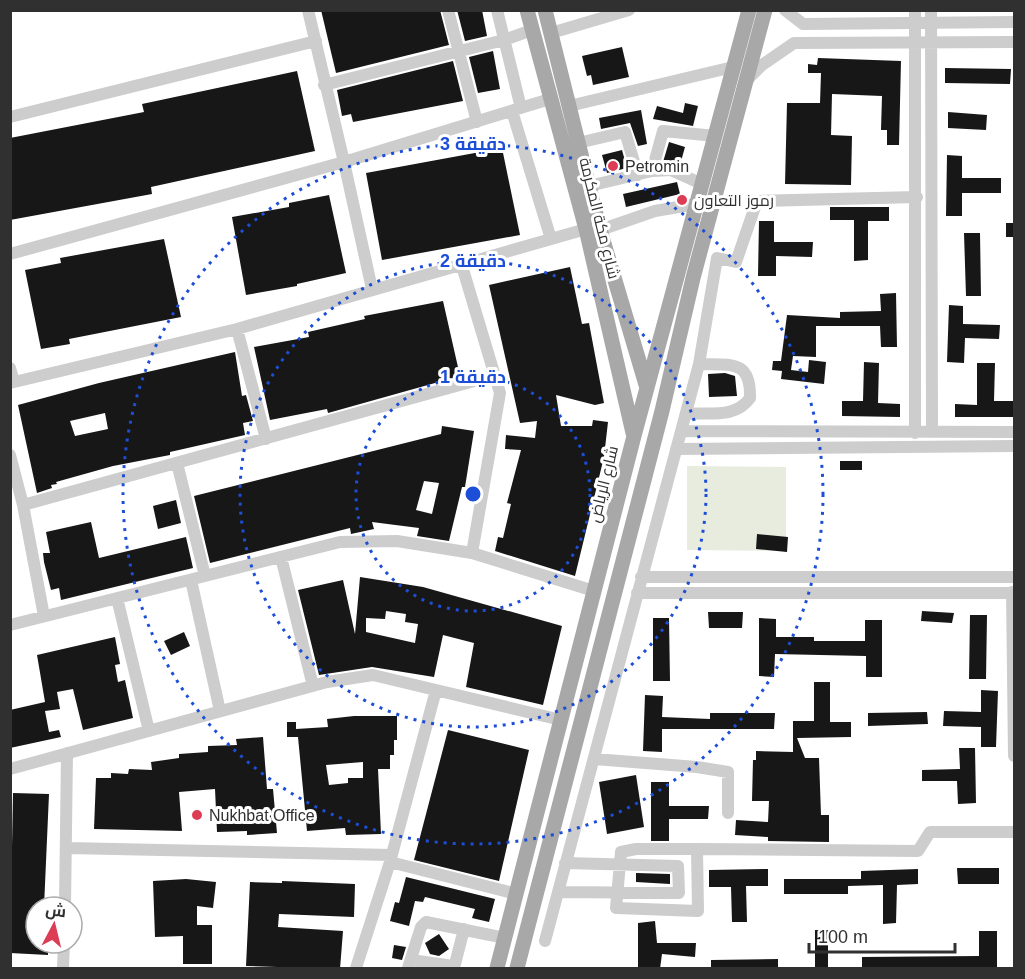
<svg xmlns="http://www.w3.org/2000/svg" width="1025" height="979" viewBox="0 0 1025 979" font-family="Helvetica,Cairo,sans-serif">
  <rect width="100%" height="100%" fill="#fff"/>
  <path fill="#e7ecdf" d="M687,466L786,467V551L687,550Z"/>
  <path fill="#171717" fill-rule="evenodd" d="M321,10H440L449,45L336,73Z
    M457,10H482L487,36L465,41Z
    M622,47L629,77L593,85L591,75L587,76L582,56Z
    M493,51L500,89L478,93L469,57Z
    M818,58L901,61L899,145H887V130H881L882,96L832,94L831,135L852,136L851,185L785,184L787,103H820L821,73H808V64L817,65Z
    M453,61L463,101L353,122L351,114L342,116L337,90Z
    M945,68L1011,69L1010,84L945,83Z
    M297,71L315,151L151,187L152,194L10,220V138L144,112L142,104Z
    M685,103L698,106L693,126L653,119L657,106L683,113Z
    M641,110L647,144L638,146L630,123L601,129L599,118Z
    M948,112L987,115L986,130L948,128Z
    M669,142L685,147L680,165L663,162Z
    M502,148L520,235L382,260L366,173Z
    M622,150L627,168L607,173L602,155Z
    M947,155L962,156V178H1001V193H962V216H946Z
    M677,182L680,194L626,207L623,194Z
    M329,195L346,273L297,284V286L246,295L232,217L289,207V203Z
    M830,207H889V221H868V260L854,261V220H830Z
    M759,221H774V242H813L812,257L776,256V276H758Z
    M1006,223H1014V237H1006Z
    M964,233H980L981,296H966Z
    M164,239L181,317L69,339L70,344L41,349L25,270L61,263L60,258Z
    M570,267L582,324L589,323L604,403L595,405L556,395L561,426H592L593,420L608,422L604,457L575,576L495,551L498,537L503,538L511,504L507,503L521,450L505,449L506,435L535,438L537,421L520,423L489,285Z
    M896,293L897,347H881L880,326H816V357L793,356L791,370L808,372L809,360L826,362L824,384L781,379L782,371L772,370L773,361H781L787,315L840,318V312L881,311L880,294Z
    M443,301L460,376L328,413L327,409L270,420L254,347L309,337L308,332L365,319L364,316Z
    M949,305L963,306V324L1000,325L999,339L965,338L964,363L947,362Z
    M235,352L242,396L246,395L253,421L243,423L245,435L170,452V455L113,466L56,482L57,484L51,485L52,488L37,493L18,405L99,383ZM105,413L108,429L75,436L70,421Z
    M864,362L879,363L878,403L900,404V417L842,416V401H863Z
    M977,363H995L994,401H1014V417H955V404L977,405Z
    M725,373L735,376L737,396L709,397L708,374Z
    M442,426L474,431L465,487H462L449,541L417,536L419,528L372,522L374,529L351,534L350,528L210,563L194,496L441,434ZM424,481L439,483L432,514L416,510Z
    M840,461H862V470H840Z
    M176,500L181,523L158,529L153,506Z
    M91,522L99,558L186,537L193,568L61,600L59,588L51,590L44,562L43,553H50L46,532Z
    M757,534L788,537L787,552L756,549Z
    M360,577L423,587L562,626L543,705L466,687L474,643L443,635L434,677L372,667L319,675L298,590L343,580L355,634ZM386,611L406,614L405,622L418,624L415,643L366,632V618L385,619Z
    M922,611L954,613L952,623L921,621Z
    M708,612H743L742,628H709Z
    M970,615H987L986,679H969Z
    M653,618H669L670,681H653Z
    M759,618L776,619V637H814V641H865V620H882V677H866V656L775,654L774,677L759,676Z
    M184,632L190,646L171,655L164,641Z
    M115,637L120,664L115,665L118,682L125,680L133,718L83,730L73,689L57,692L60,709L45,711L49,732L59,730L61,737L10,748V710L45,702L37,655Z
    M814,682H830V722H851V737L797,738L805,758H819L821,815H829V842L768,841V837L735,835L736,820L768,822L769,801H752L753,760H756V751L793,752V721H814Z
    M981,690L998,691L996,747H981V727L943,726L944,711L981,712Z
    M645,695L663,696L662,717L710,719V713H775L774,729H662V752L643,751Z
    M927,712L928,724L868,726V713Z
    M354,716H397V740H394V755H390V769H378L381,834L346,835L345,828L307,831L298,737H287V722H296V729L328,727L327,719ZM363,762V778H348V783L329,785L326,765Z
    M448,730L529,750L499,881L414,860Z
    M263,737L267,789H273L277,833L247,835V831L217,832L215,789L179,792L182,831L94,829L96,778H111V773L128,774L129,769L152,770L151,762L179,758V754L208,752V746L237,745L236,739Z
    M959,748H975L976,803L958,804L957,781H922V770L960,769Z
    M636,775L644,827L607,834L599,782Z
    M651,782H669V806H709L708,819H669V841H651Z
    M13,793L49,794L44,907H36V943H48V955L10,953Z
    M957,868H999V884H958Z
    M768,869V886H746L747,922H732L731,887H709V870Z
    M918,869V884L897,885L896,923L883,924V885L848,886V894H784V879H861V871Z
    M636,873L670,874V884L636,882Z
    M406,877L495,899L489,922L472,918L475,909L425,897L423,902L415,901L409,926L390,921L395,902L399,903Z
    M186,879L216,882L213,908L197,906V925H212V964H183V936L155,937L153,881Z
    M282,881L355,884L354,917L279,914L278,927L343,931L340,969L246,966L250,882L282,883Z
    M655,921L657,943H696L695,957L662,954L660,969H638V923Z
    M815,930H828V969H815Z
    M979,931H997V969H862V957L979,956Z
    M439,934L449,949L439,956L430,954L425,943Z
    M394,945L406,947L402,960L392,958Z
    M778,959V969H711V960Z"/>
  <g fill="none" stroke-linecap="round" stroke-linejoin="round">
    <path stroke="#cdcdcd" stroke-width="12" d="M308,10L344,162L550,99
      M448,10L477,122
      M497,10L521,108
      M785,10L803,24L1014,22
      M915,10V433
      M931,10L932,432
      M551,33L629,10
      M745,82L762,65L794,43L1014,42
      M324,85L504,40L532,30
      M569,106L733,67
      M512,111L551,239
      M10,117L316,41
      M578,143L625,132L638,175
      M652,171L663,131L716,136
      M589,186L652,171L671,170L702,184
      M600,230L655,211L696,204
      M10,254L344,162L372,289
      M462,266L500,393L472,553
      M237,329L266,439
      M10,368L14,382
      M10,383L237,329L586,229
      M686,414C709,412 735,419 750,398C751,359 730,365 699,364
      M681,431L1014,432
      M676,449L1014,446
      M10,455L23,505L44,616
      M177,463L205,576
      M23,505L496,375
      M281,557L313,686
      M641,577H1014
      M191,580L220,711
      M1012,592L1014,756
      M637,593H1014
      M117,598L149,731
      M10,625L340,542L397,541L472,553L594,591
      M594,759L697,767L728,772V813
      M10,769L327,682L373,675L561,720
      M67,848L392,855
      M697,849L918,851L930,832H1014
      M697,849L698,911L616,908L621,852L636,849Z
      M390,862L517,894
      M558,892L679,893L678,866L565,863
      M65,907L67,753
      M545,941L699,364L717,258L736,262L757,201L917,197
      M411,960L453,966
      M63,968L64,943
      M356,968L390,862L436,690
      M408,968L421,927L426,922L505,938
      M454,968L464,929"/>
    <path stroke="#a8a8a8" stroke-width="15" d="M527,10L586,229L633,433
      M545,10L600,230L647,388
      M497,968L634,436L749,10
      M517,968L662,411L693,278L765,10"/>
  </g>
  <g fill="none" stroke="#1d4ed8" stroke-width="3" stroke-dasharray="3 6">
    <circle cx="473" cy="494" r="117"/>
    <circle cx="473" cy="494" r="233"/>
    <circle cx="473" cy="494" r="350"/>
  </g>
  <g fill="#dd3c55" stroke="#fff" stroke-width="2">
    <circle cx="613" cy="166" r="6"/>
    <circle cx="682" cy="200" r="6"/>
    <circle cx="197" cy="815" r="6"/>
  </g>
  <g text-anchor="middle" stroke-width="6" stroke-linejoin="round" paint-order="stroke">
    <g font-size="16" fill="#303030" stroke="#fff" text-anchor="start">
      <text x="625" y="172">Petromin</text>
      <text x="694" y="206">رموز التعاون</text>
      <text x="209" y="821">Nukhbat Office</text>
    </g>
    <g font-size="16" fill="#303030" stroke="#fff">
      <text transform="translate(600 218) rotate(76)" y="6">شارع مكة المكرمة</text>
      <text transform="translate(603 484) rotate(-76)" y="6">شارع الرياض</text>
    </g>
  </g>
  <circle cx="473" cy="494" r="9" fill="#1d4ed8" stroke="#fff" stroke-width="3"/>
  <g font-size="18" text-anchor="middle" font-weight="bold" fill="#1d4ed8" stroke="#fff" stroke-width="6" stroke-linejoin="round" paint-order="stroke">
    <text x="473" y="150">3 دقيقة</text>
    <text x="473" y="267">2 دقيقة</text>
    <text x="473" y="383">1 دقيقة</text>
  </g>
  <rect width="1025" height="979" fill="none" stroke="#303030" stroke-width="24"/>
  <g transform="translate(54 925) rotate(7)"><circle r="28" fill="#ffffff" stroke="#acacac" stroke-width="1.5"/>
  <path d="M0-4.5L10 22L0 15L-10 22Z" fill="#dd3c55"/>
  <text y="-9" font-size="16" font-weight="bold" text-anchor="middle" fill="#303030">ش</text>
  </g>
  <path d="M809 943v9h146v-9" fill="none" stroke="#303030" stroke-width="3"/>
  <text x="818" y="943" font-size="18" fill="#303030" stroke="#ffffff" stroke-width="4.5" paint-order="stroke">100 m</text>
</svg>
